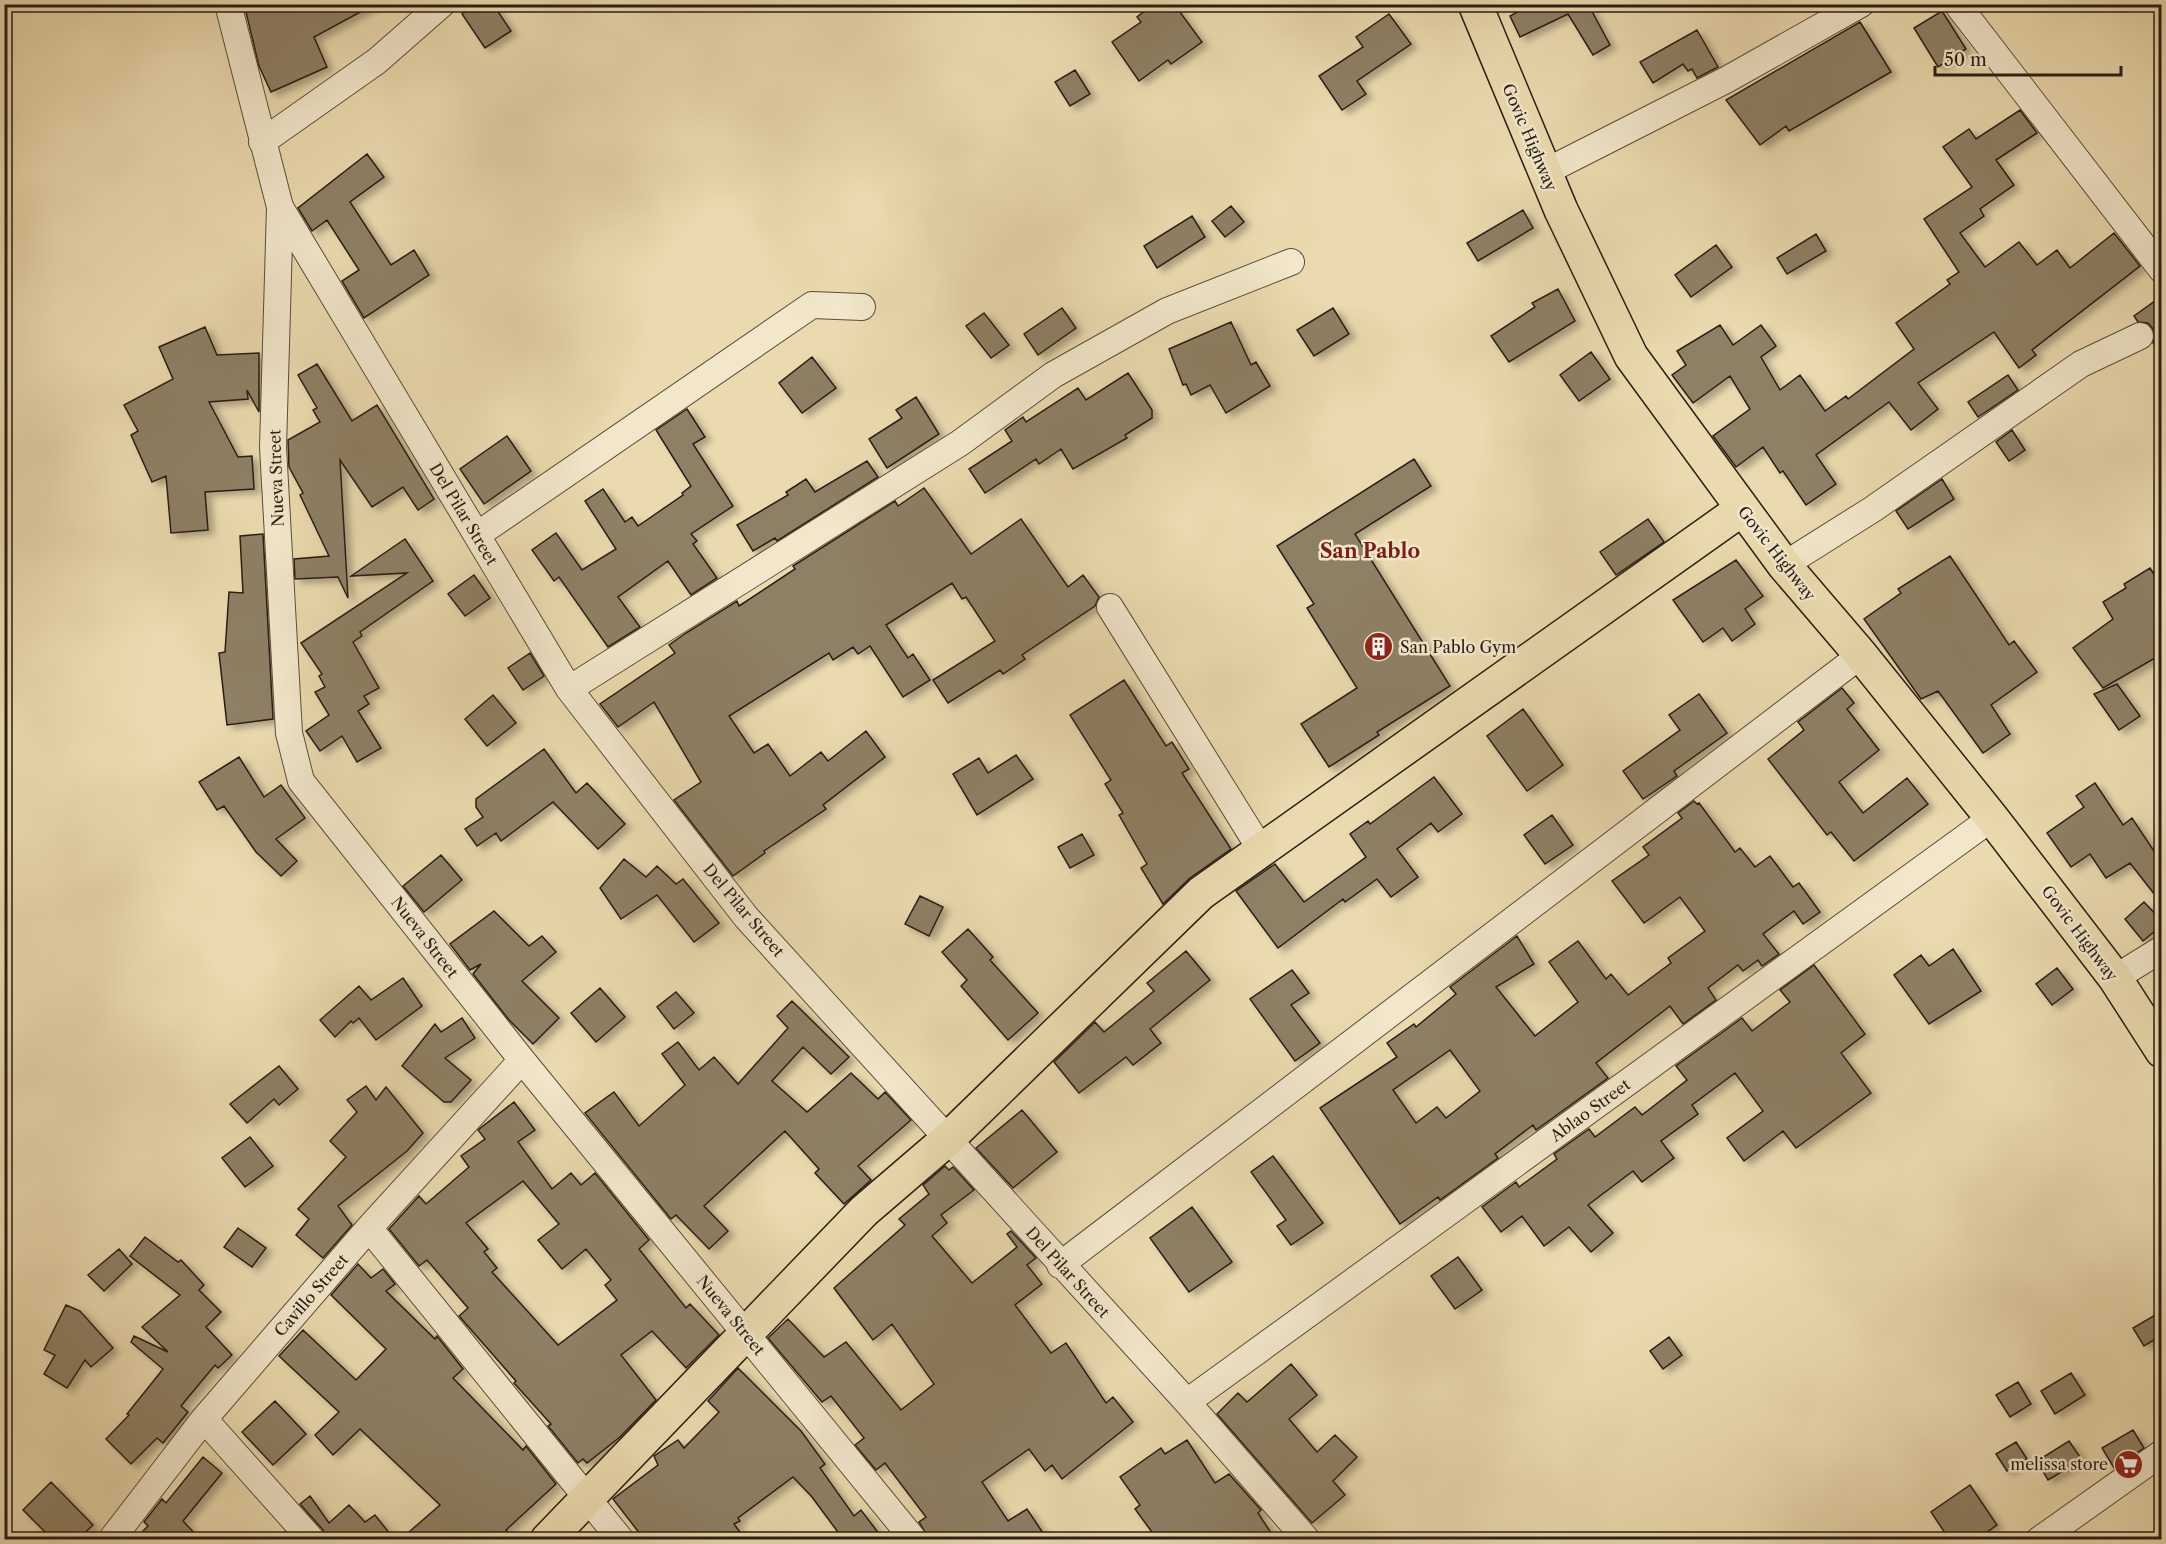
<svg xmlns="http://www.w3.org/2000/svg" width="2166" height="1544" viewBox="0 0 2166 1544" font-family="'Libre Caslon Text',serif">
  <defs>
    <filter id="shadow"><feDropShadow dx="6" dy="4" stdDeviation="3" flood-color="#0004"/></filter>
  </defs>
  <rect width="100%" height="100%" fill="#ebdaaf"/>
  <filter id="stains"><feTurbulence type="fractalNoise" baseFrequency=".00333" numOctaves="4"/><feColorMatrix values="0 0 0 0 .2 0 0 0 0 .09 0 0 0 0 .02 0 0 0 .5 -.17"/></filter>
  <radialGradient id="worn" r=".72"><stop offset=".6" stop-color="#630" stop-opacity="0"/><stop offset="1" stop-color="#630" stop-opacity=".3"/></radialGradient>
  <path fill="#8e8065" stroke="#291e14" stroke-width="1.5" fill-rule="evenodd" filter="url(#shadow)" d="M244,4H375L314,37L327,67L271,92L259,66Z
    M476,4H493L511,31L485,48L462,14Z
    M1154,4H1174L1202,42L1171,64L1168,60L1139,81L1112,42L1141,22L1137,17Z
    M1532,4H1588L1610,45L1593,55L1568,14L1520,37L1510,16Z
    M1942,11L1966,49L1938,67L1914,28Z
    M1389,14L1411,44L1357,81L1366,94L1342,110L1319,76L1363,47L1356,37Z
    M1860,22L1891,72L1789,131L1786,126L1760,145L1726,100Z
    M1697,30L1718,67L1697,78L1692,69L1688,71L1683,64L1653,83L1640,62Z
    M1075,70L1090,94L1070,106L1055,82Z
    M2020,110L2037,133L1996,160L2014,185L1980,209L1984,216L1960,233L1985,267L2019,242L2037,265L2057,250L2070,268L2114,233L2140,266L2032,350L2036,355L2019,368L1994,332L1918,383L1938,409L1911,430L1889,402L1816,455L1836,484L1806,505L1783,471L1780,473L1763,447L1736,467L1713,436L1750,409L1730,376L1693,403L1672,375L1686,365L1677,351L1720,325L1733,345L1761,325L1776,346L1761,357L1780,390L1800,375L1825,411L1846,396L1848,399L1914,349L1896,323L1950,284L1947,280L1959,272L1924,219L1972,187L1943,147L1969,129L1976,139Z
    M367,154L384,177L350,202L391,265L414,250L429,275L364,318L342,281L359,270L327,220L312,231L298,208Z
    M1231,206L1244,222L1225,237L1212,221Z
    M1523,210L1533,228L1478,261L1467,243Z
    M1192,216L1205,237L1157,268L1144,246Z
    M1816,234L1826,251L1787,274L1777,258Z
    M1716,245L1732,267L1691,297L1675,275Z
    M1558,289L1575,321L1509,362L1491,336L1535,307L1532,303Z
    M2162,296V354L2153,343V329L2148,323L2138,322L2134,316Z
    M1062,308L1076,328L1038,355L1024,334Z
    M1333,308L1349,334L1314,356L1297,330Z
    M984,313L1009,345L991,358L966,326Z
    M1231,322L1251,365L1256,362L1270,386L1226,413L1210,385L1191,395L1186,384L1183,385L1169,349Z
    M205,327L217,355L259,353V412L247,390L248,399L209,402L238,457L252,456L254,489L205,492L208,530L171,533L166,476L152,482L131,435L138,431L124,405L173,379L159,347Z
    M1591,352L1610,379L1579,401L1560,375Z
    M812,357L836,388L802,413L779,383Z
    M317,364L352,421L377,405L434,499L418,510L403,487L372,507L340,460L348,598L338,577L295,579L294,559L329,556L300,495L303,493L289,467L288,440L320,422L313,410L317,408L298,375Z
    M1128,373L1152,410V418L1125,435L1127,438L1073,469L1061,449L1039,464L1036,459L985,493L969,469L1012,441L1005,430L1023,417L1026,422L1078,388L1086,400Z
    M2008,375L2018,390L1978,417L1968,402Z
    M916,397L939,434L887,468L869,439L902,418L896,410Z
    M687,409L705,437L693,444L733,506L691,534L697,541L693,544L717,578L691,595L668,561L618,597L640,627L608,647L559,577L554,581L532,550L556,533L582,570L616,549L585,501L603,489L625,522L632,517L638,526L683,495L682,493L691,486L656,430Z
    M2012,430L2025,450L2009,461L1996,442Z
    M507,436L531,471L484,504L460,469Z
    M1414,459L1431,486L1355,534L1450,686L1377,732L1379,735L1329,767L1301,724L1357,688L1307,608L1314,604L1277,546Z
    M867,461L878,477L777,541L775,538L753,551L737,525L788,495L786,492L806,479L815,492Z
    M1942,479L1954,499L1908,529L1896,511Z
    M924,488L971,554L1021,519L1068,587L1083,575L1099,597L1095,606L1022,655L1025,659L1003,674L1000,670L948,703L933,680L995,641L966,597L962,599L952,583L886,625L908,658L913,654L930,680L903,697L870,646L858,654L853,647L833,660L829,653L729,716L754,753L768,744L790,776L821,752L828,761L866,731L885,757L823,805L826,809L764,851L765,853L733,876L674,800L701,782L654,702L618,727L600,704L675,653L669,645L686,633L737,601L739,606L795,569L793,566L895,501L898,506Z
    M1648,519L1664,542L1616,575L1600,552Z
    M263,534L273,719L227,725L219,653L225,652L229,592L243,593L240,536Z
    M405,539L433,581L360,632L362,636L353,642L379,688L364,696L369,704L358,711L381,748L357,762L342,736L320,751L306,731L329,715L315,692L325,687L319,676L322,674L301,643L407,573L351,576Z
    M1950,556L2009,645L2014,641L2037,672L1991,705L2010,734L1983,753L1938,691L1921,699L1864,619L1901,593L1898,589Z
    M1736,560L1763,596L1745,609L1755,624L1732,641L1723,628L1703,642L1673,600Z
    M2150,568L2162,587V654L2103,688L2073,648L2113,619L2103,602L2126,588L2124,584Z
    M474,575L490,598L465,616L448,594Z
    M530,653L544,676L523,690L508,668Z
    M1124,680L1166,746L1172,742L1189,769L1182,773L1231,849L1190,878L1163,904L1141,868L1147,864L1119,815L1123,813L1105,784L1111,780L1070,715Z
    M2117,684L2140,716L2119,730L2094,694Z
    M1842,688L1854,703L1847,709L1879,750L1839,782L1863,813L1907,778L1928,804L1854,861L1831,832L1827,835L1768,759L1804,730L1798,722Z
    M1699,694L1727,733L1674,771L1677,776L1643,799L1623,771L1680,730L1669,715Z
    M493,695L516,723L487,746L465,719Z
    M1523,709L1563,765L1527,791L1487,736Z
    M544,749L576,793L587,783L625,824L598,849L553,802L501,841L496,833L477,846L465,829L483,817L476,807V799Z
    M1016,755L1033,779L977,815L953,774L979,758L988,773Z
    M239,757L264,797L281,785L305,818L276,839L297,861L281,876L256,852L224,806L217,810L199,782Z
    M1434,777L1462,814L1438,832L1431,823L1397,849L1418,877L1391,897L1377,879L1345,902L1343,899L1278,948L1236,891L1275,864L1304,902L1366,857L1350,834L1368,821L1370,824Z
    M2095,783L2123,825L2132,818L2162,863V904L2130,863L2106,878L2090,854L2071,867L2047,833L2084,807L2076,796Z
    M1694,801L1697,804L1699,803L1735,852L1740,848L1755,867L1770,856L1793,887L1799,883L1820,912L1803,924L1794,911L1763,934L1779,954L1762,966L1758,960L1743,971L1738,965L1708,988L1716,1000L1683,1024L1670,1006L1596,1063L1608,1078L1536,1130L1533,1125L1495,1154L1498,1158L1440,1200L1438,1197L1400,1224L1320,1108L1397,1057L1387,1043L1414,1024L1416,1027L1456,994L1450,987L1517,936L1534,964L1496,987L1535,1036L1578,1002L1549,962L1578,941L1606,979L1611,974L1628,995L1671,963L1668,958L1705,931L1680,897L1644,923L1612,881L1649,855L1643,847L1682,818L1678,813ZM1450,1050L1480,1091L1446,1118L1437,1107L1416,1123L1393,1090Z
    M1552,815L1573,845L1545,864L1524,835Z
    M1082,834L1094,855L1070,868L1058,847Z
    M441,855L462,880L424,912L403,886Z
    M624,859L646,877L657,866L676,884L683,879L719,923L694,942L657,895L621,919L600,888Z
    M920,896L943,907L929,936L905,924Z
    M2144,902L2162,921V925L2143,941L2125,919Z
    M494,911L529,946L542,936L556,952L522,981L559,1018L533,1044L509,1020L473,974L481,964L470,970L450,944Z
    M968,929L993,957L990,960L1038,1013L1008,1040L961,986L967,980L942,952Z
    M1953,949L1981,991L1929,1024L1894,975L1921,955L1929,966Z
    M1186,951L1210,980L1150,1029L1161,1043L1133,1065L1126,1057L1079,1093L1054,1062L1095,1022L1104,1032L1154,991L1147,983Z
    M1814,965L1865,1034L1841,1053L1871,1093L1796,1148L1783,1131L1744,1161L1727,1138L1763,1111L1735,1073L1692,1105L1698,1114L1661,1141L1674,1158L1642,1182L1633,1171L1588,1205L1613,1233L1591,1252L1569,1227L1544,1246L1522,1216L1501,1232L1482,1207L1516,1182L1519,1187L1557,1159L1554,1154L1589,1129L1595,1137L1635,1107L1642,1115L1687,1080L1676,1066L1742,1018L1752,1031L1790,1002L1780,990Z
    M2057,968L2073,989L2052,1005L2036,984Z
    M1292,970L1309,993L1291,1005L1320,1043L1295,1061L1250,999Z
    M403,978L422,1006L376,1040L359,1018L353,1023L351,1021L335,1037L320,1020L359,986L371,1000Z
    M600,988L625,1017L596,1042L571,1013Z
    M676,992L694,1013L674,1029L657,1007Z
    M792,1001L849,1057L831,1074L803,1047L772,1081L807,1112L851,1073L878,1099L885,1092L911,1120L858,1166L871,1180L844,1204L815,1173L819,1169L785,1131L704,1206L728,1231L709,1249L676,1215L671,1219L585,1113L614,1092L639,1126L685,1085L662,1054L678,1042L699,1070L714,1057L738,1084L788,1028L777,1016Z
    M462,1018L475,1038L445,1058L471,1080L451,1102H444L402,1066L435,1024L441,1032Z
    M279,1066L298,1089L279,1105L274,1099L247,1123L230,1104Z
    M366,1086L376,1100L386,1087L423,1133L407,1151L338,1206L352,1225L323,1258L296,1235L309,1219L298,1209L346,1157L330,1141L357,1112L347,1100Z
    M514,1102L535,1130L518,1142L552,1189L571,1173L581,1185L595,1173L649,1240L639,1249L686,1308L690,1304L719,1335L686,1368L652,1331L621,1355L656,1400L620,1437L587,1463L583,1459L578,1463L548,1426L551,1424L514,1383L516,1381L459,1316L468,1308L427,1260L419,1266L389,1229L419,1196L426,1204L469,1167L461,1156L485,1139L478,1130ZM523,1181L559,1224L538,1240L562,1269L586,1249L611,1280L605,1285L617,1300L558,1345L492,1272L497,1268L484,1252L488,1249L466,1223Z
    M1022,1110L1057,1152L1013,1188L976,1148Z
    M250,1137L273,1166L245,1187L222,1158Z
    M1273,1156L1323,1223L1291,1245L1277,1226L1286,1220L1251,1172Z
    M945,1166L949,1170L953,1167L974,1190L941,1215L947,1223L932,1236L972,1283L1017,1247L1007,1234L1011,1231L1036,1258L1027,1265L1042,1284L1015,1305L1051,1353L1066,1343L1106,1403L1113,1397L1133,1422L1062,1479L1052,1465L1045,1471L1029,1449L982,1482L1008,1521L1027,1509L1047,1539H929L919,1522L926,1517L885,1463L876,1470L855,1445L864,1438L831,1396L822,1402L768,1338L788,1319L824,1357L846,1342L901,1410L934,1384L892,1324L873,1340L834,1288L905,1225L899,1219L929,1194L923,1185Z
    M1192,1207L1232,1262L1189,1292L1150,1238Z
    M238,1228L266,1248L252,1267L224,1247Z
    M145,1237L178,1262L181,1260L204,1285L199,1290L221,1312L206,1327L232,1355L218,1368L215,1365L181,1406L188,1412L163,1443L157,1438L131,1464L106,1439L129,1415L127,1414L163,1369L131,1342L134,1336L168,1352L142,1327L180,1295L130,1256Z
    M119,1249L132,1264L104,1291L88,1275Z
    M1458,1257L1482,1290L1455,1309L1431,1276Z
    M358,1264L371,1278L383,1269L395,1284L386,1291L435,1339L437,1336L463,1369L453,1378L523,1450L526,1446L556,1484L506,1530L516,1539H401L440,1505L360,1429L333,1455L315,1435L339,1412L279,1356L303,1330L356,1380L386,1349L331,1295Z
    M66,1305L80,1311L113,1348L91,1367L85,1360L67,1388L44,1374L55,1355L44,1350Z
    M2162,1311V1335L2144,1346L2133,1328Z
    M1669,1337L1682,1355L1663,1369L1650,1351Z
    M1291,1364L1317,1395L1289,1419L1317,1452L1335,1435L1357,1457L1333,1481L1345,1495L1312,1523L1217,1414L1238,1393L1247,1402Z
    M738,1368L801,1431L825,1464L820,1468L854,1516L861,1510L883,1539H843L812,1497L793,1477L738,1518L740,1521L734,1524L745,1539H644L613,1499L658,1465L654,1456L678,1440L684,1448L719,1412L708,1401Z
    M2071,1373L2085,1395L2055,1414L2041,1391Z
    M2018,1382L2031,1404L2010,1417L1996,1395Z
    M275,1401L306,1434L273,1465L242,1432Z
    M2133,1430L2144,1448L2114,1468L2102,1448Z
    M1187,1440L1215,1483L1229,1474L1261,1510L1258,1513L1275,1539H1157L1135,1509L1140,1505L1120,1477L1161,1448L1165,1454Z
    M2069,1441L2082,1460L2048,1480L2037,1461Z
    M2016,1442L2027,1459L2007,1471L1996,1454Z
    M203,1457L222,1473L183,1521L200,1539H135L148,1526L144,1522L162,1499L166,1503Z
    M51,1482L93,1525L78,1539H52L23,1510Z
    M1970,1485L1997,1525L1977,1539H1949L1931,1512Z
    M310,1496L329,1523L349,1505L365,1522L375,1515L394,1539H327L323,1530L300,1504Z"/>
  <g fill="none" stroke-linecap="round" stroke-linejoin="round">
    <defs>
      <path id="minor" d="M228,4L280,207L569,689L746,917L1187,1402L1307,1540
        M1957,4L2162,270
        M262,142L377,61L442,4
        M1545,172L1726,80L1861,4
        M280,207L273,447L289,733L301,781L522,1060L914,1540
        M477,535L812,305L862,307
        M1784,565L1873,509L2081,364L2140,336
        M1110,607L1261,850
        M569,689L960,443L1053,375L1167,311L1291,262
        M2115,978L2162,949
        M369,1228L621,1540
        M1060,1265L1861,655
        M1187,1402L1992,818
        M204,1419L312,1540
        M111,1540L204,1419L369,1228L522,1060
        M2039,1540L2162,1453"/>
      <path id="major" d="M1475,4L1561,210L1631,356L1784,565L1861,655L1992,818L2115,978L2162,1051
        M547,1540L864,1211L949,1138L1201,893L1742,509"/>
    </defs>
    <use href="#minor" stroke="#5a4d3b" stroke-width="28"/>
    <use href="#major" stroke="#291e14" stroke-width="36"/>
    <use href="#minor" stroke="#f2e7cb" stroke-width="26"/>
    <use href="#major" stroke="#ebdaaf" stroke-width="33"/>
  </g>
  <defs>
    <symbol id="building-disc" viewBox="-11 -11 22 22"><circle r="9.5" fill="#8f2418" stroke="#f2e7cb"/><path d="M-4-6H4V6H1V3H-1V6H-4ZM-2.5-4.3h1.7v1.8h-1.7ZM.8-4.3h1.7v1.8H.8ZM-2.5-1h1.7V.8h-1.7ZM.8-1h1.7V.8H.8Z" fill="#fff"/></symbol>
    <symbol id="supermarket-disc" viewBox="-11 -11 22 22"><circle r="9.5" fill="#8f2418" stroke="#f2e7cb"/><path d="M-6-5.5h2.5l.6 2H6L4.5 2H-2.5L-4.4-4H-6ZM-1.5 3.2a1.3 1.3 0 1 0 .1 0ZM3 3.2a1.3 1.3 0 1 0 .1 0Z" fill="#fff"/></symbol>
  </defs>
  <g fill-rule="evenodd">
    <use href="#building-disc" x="1362" y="630" width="33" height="33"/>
    <use href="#supermarket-disc" x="2112" y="1448" width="33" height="33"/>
  </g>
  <g text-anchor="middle" stroke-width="5" stroke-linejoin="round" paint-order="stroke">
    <g font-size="16" fill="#291e14" stroke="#f2e7cb">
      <text transform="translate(1530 137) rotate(67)" y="6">Govic Highway</text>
      <text transform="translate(276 478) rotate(-92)" y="6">Nueva Street</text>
      <text transform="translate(464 514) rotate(59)" y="6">Del Pilar Street</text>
      <text transform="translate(1777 553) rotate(52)" y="6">Govic Highway</text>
      <text transform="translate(744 910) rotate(50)" y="6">Del Pilar Street</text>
      <text transform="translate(2080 933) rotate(53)" y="6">Govic Highway</text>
      <text transform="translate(425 937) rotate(52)" y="6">Nueva Street</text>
      <text transform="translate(1590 1110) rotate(-36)" y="6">Ablao Street</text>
      <text transform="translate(1068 1272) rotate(48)" y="6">Del Pilar Street</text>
      <text transform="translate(311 1295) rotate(-49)" y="6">Cavillo Street</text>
      <text transform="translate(731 1315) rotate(51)" y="6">Nueva Street</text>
    </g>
    <g font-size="16" fill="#291e14" stroke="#f2e7cb" text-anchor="start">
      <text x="1400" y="653">San Pablo Gym</text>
      <text x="2108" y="1470" text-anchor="end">melissa store</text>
    </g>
    <g font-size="20" font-weight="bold" fill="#7a1f14" stroke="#f2e7cb">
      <text x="1370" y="558">San Pablo</text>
    </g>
  </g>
  <rect width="2166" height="1544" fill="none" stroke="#ebdaaf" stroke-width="24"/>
  <rect x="6" y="6" width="2154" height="1532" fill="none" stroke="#291e14" stroke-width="3"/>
  <rect x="12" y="12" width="2142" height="1520" fill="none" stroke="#291e14" stroke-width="1.5"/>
  <path d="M1935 66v9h186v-9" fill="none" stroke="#291e14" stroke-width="3"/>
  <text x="1944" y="66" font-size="18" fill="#291e14" stroke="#f2e7cb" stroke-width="4.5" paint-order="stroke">50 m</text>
  <rect width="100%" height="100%" filter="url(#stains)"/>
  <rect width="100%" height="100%" fill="url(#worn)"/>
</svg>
